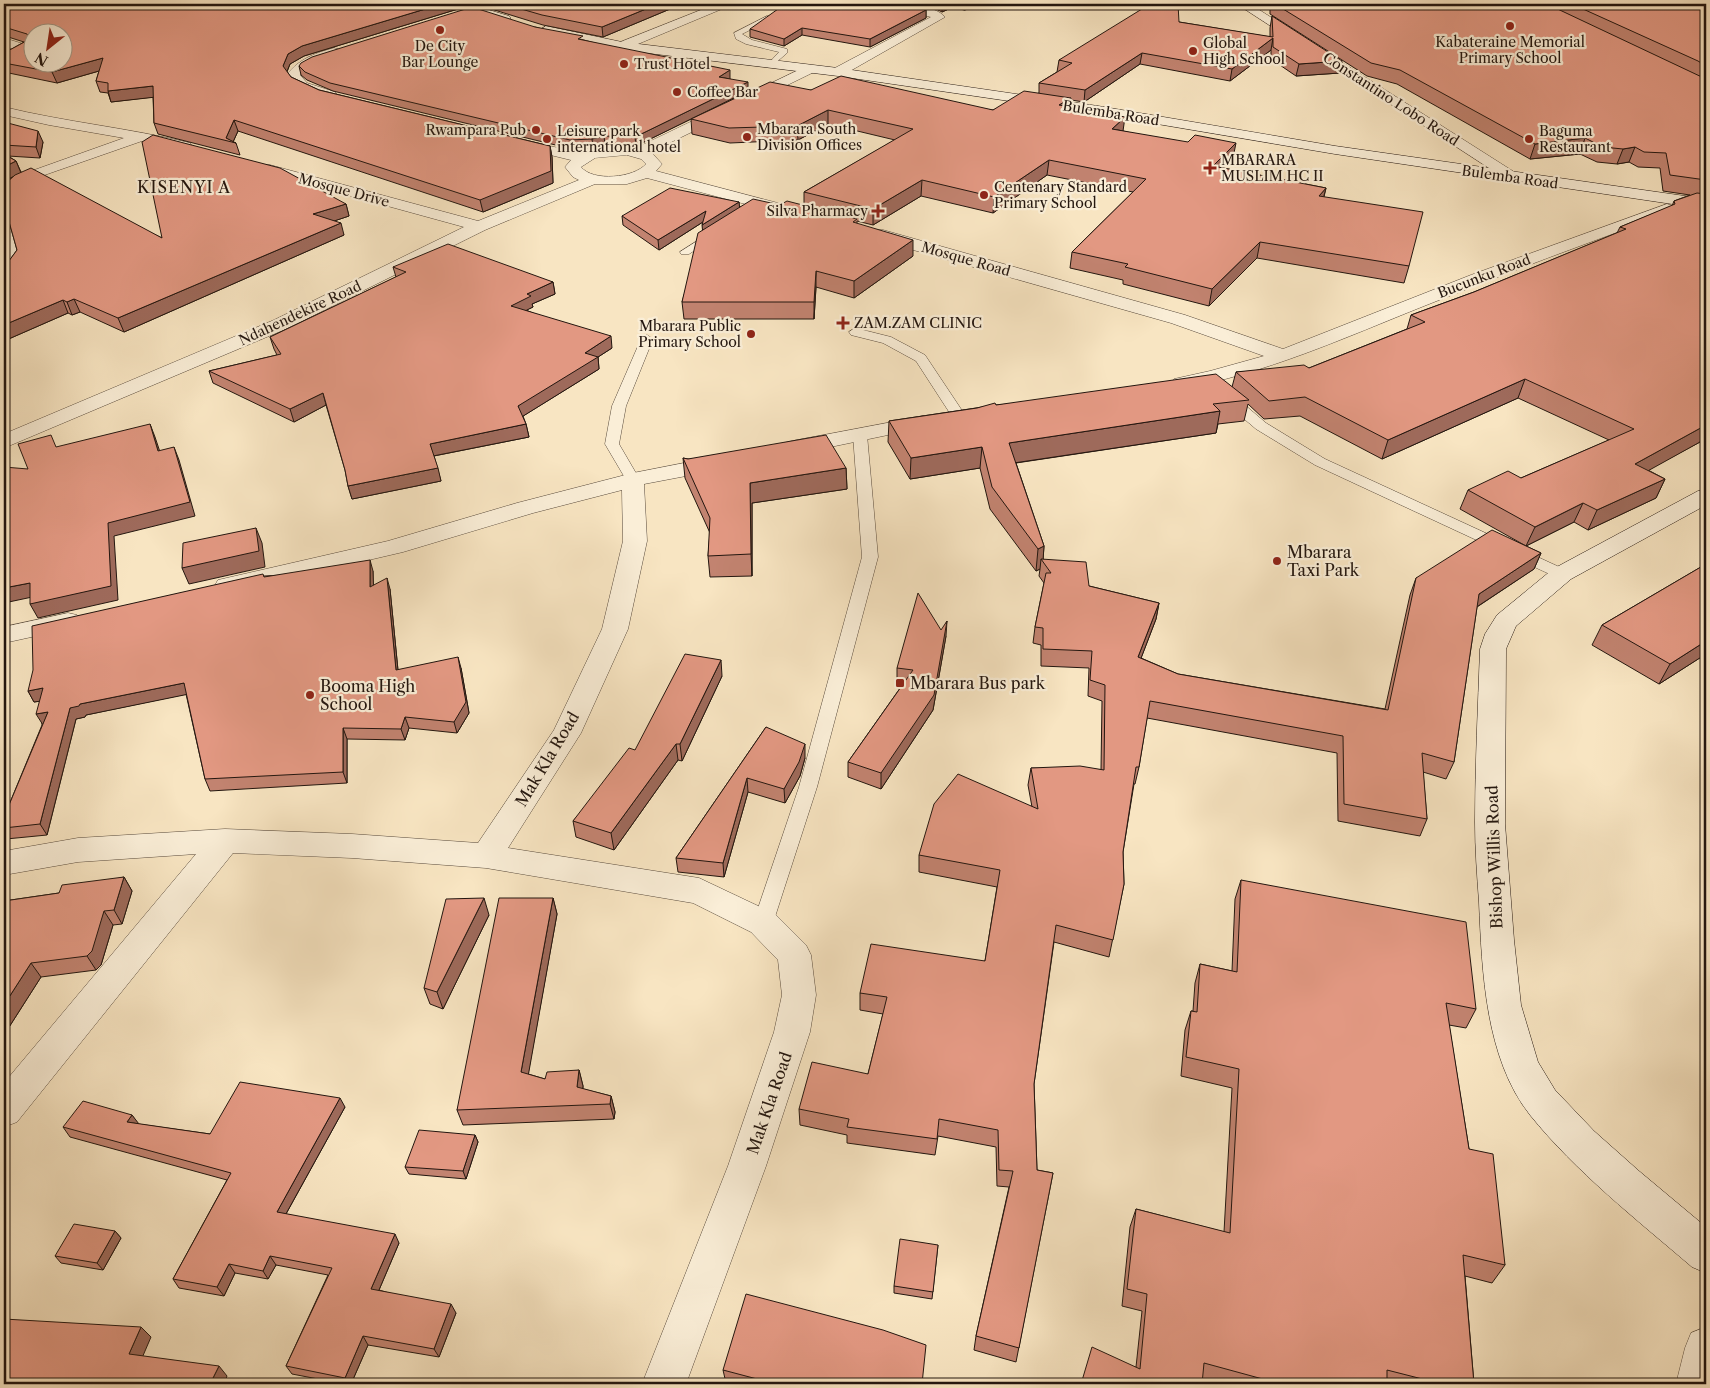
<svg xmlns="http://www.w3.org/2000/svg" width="1710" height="1388" viewBox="0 0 1710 1388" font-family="'Libre Caslon Text',serif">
  <rect width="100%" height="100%" fill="#f8e5c2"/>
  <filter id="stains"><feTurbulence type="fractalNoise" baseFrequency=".004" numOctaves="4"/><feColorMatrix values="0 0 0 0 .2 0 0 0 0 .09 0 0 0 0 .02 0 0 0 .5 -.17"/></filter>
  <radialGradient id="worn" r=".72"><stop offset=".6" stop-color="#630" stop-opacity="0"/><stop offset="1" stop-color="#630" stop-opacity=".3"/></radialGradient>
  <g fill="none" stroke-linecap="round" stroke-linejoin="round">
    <defs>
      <path id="service" d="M767,16H770V20L742,34L752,40L787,49V53L772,66L768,64L779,52L746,44L736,39L734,33Z
        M716,229L720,230L721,232L720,234L689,254H681L680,252Z
        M855,328L891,337L925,355L965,415L963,418H953L916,361L883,343L851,335L849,332Z
        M647,335L653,339L626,406L619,444L640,480L638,483H628L605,444L612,406L641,339Z
        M1228,394L1233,395L1266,423L1325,459L1568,571L1570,574L1568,577H1556L1315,465L1256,429L1223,401L1221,398Z
        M860,431L867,435L878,557L817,787L773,923L770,929L763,931L756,929L753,923L799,787L862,557L853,435Z"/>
      <path id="minor" d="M716,4H731L729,6L626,49L622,50L616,46L618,43Z
        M885,4C901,4 934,4 945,17L843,75H833L832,72L833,69L931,17L886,6Z
        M1237,4H1250L1519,175L1522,178L1519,181H1509Z
        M4,38L30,46L32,49L4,64V55L15,50L4,46Z
        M334,48L338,49L340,52L338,55L311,66L300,75L307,83L335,92L337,95L335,98L330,99L297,89L287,75C298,59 316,53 334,48Z
        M809,65L814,66L815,69L814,72L651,152L662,164L656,171L793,207L795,210L793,213L787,215L647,178L627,184H595L485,230L288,328L4,448V434L274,320L464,227L260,171L257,168L260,165H270L478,221L579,180L573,177L565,167L571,160L509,145L507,142L509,139L514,138L581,153L605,147L636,148ZM627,155L641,159L646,164C634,178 593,182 581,167L595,158Z
        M4,107C65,122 129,128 190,143L192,146L190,149L185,150L142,141L36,178L19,185L10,194L4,196V183L9,179L124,138L49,125L4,115Z
        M1667,204L1673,206L1675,209L1673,212C1589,242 1506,273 1424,306C1344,338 1267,373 1181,389L1174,387L1171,383L1174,379L1210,371L1264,356L1171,323L871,238L869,234L871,230H883L1185,315L1283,349L1471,275Z
        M4,226L10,227L12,231L21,263L10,277L4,278Z
        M924,416L931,418L935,422L931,426L792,455L784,453L781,448L784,443L792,441Z
        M720,456L728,458L731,463L728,468L644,484L647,541L628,629L581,733L508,848L699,878L775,914L806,945L811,955L816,995L810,1032L766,1166L686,1384H642L728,1166L774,1032L782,995L778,960L751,932L693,903L486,868L352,858L233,853L17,1122L4,1127V1083L196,854L78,862L4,875V851L78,838L225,829L352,834L478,843L554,730L602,629L623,541L622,490L533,513L403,552L227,593L218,590L215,585L218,580L388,541L517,503L633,473Z
        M68,613L77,615L81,621L77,627L4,643V627Z
        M1706,1327V1384H1676L1685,1348L1691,1333Z"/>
      <path id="secondary" d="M452,4H469L509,16L511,18L505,21L454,6Z
        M546,26L622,42L838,68L1098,106L1335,146L1706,199V209L1335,154L1098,114L838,76L622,50L542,33L540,30Z
        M1706,489V505L1571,579L1516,626L1506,649L1505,824L1514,940L1521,1005L1538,1062L1555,1090L1594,1131L1639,1171L1706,1227V1273L1692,1267C1636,1219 1576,1172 1530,1115C1485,1058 1482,971 1479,902C1477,875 1475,849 1475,822C1475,765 1478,707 1480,649L1485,634L1497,615L1553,569L1698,491Z"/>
    </defs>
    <use href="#service" stroke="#584a3c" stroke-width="1"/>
    <use href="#minor" stroke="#584a3c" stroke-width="1"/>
    <use href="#secondary" stroke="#23160f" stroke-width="1"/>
    <use href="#service" fill="#faeed7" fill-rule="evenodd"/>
    <use href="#minor" fill="#faeed7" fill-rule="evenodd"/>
    <use href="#secondary" fill="#faeed7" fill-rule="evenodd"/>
  </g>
  <path fill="#c28370" stroke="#23160f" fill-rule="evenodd" d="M4,4L458,9L304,56L290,64L287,72L291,77L319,90L550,146L552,157L553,183L483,212L238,131L233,142L236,143L240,155L158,134L154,123L153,97L111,102L108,93L100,92L96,81L99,71L57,83L4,72V39L10,50L24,42L5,36L4,37Z
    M475,4H682L603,37L543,25Z
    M917,4H995L964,10L953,7L942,12L934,8Z
    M1270,4H1706V444L1700,442L1648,470L1665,479L1656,498L1588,530L1574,522L1526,546L1541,553L1534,569L1477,607L1454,762L1446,779L1423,772L1427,819L1420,836L1338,821L1337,753L1147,718L1139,767L1135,784H1134L1123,852L1124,884L1109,957L1054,942L1034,1084L1037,1170L1053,1173L1016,1362L974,1350L976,1336L1009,1187L997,1186L996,1147L938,1136L935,1155L847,1143V1135L800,1125L799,1109L868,1074L883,1014L860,1010V993L985,961L997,887L919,872V855L1032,807L1028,785L1031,768L1101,770L1102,701L1088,696L1089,668L1041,666V645L1033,643L1035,627L1044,583L1039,576L1040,569L1036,571L990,509L980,468L910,479L888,442L889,421L996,405L1232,387L1236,372L1309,368L1407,329L1411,315L1474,292L1617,233L1620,227L1672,206L1674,201L1690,195L1663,191L1660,168L1638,167L1629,162L1617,164L1597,162L1580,154L1530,159L1397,84L1367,76L1270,14ZM1518,398L1609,440L1521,478L1468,490L1460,509L1526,546L1416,578L1410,595L1385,709L1178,674L1141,658L1156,619L1159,603L1089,586L1043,559L1044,546L1016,463L1216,433L1218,424L1244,421L1248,404L1264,419L1300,416L1382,459Z
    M926,10V18L870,47L802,35L784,46L750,37V29Z
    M1272,16L1340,73L1296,76L1271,59V50L1230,81L1140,64L1084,102L1071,100L1070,107L1123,131L1233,158L1223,168L1326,188L1324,197L1409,266L1404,283L1257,258L1209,306L1123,284V280L1070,268L1072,252L1133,192L1047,175L993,213L921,196L873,225L857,221V224L913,256L854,298L816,287L814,319H684L682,302L703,231V222L659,250L623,225L622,216L739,202V207L780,205L804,206V192L895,140L828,124L798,140L730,143L692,134L691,119L811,90L993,110L1039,93V83L1057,72L1059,60L1179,22L1270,37V28Z
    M535,27L730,79L748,91L636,146L605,145L593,148L572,149L333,91L307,80L301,75L299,66Z
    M4,122L43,142L40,158L8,156L16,161L21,172L162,238L346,204L349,216L334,221L344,235L124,332L80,312L72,315L68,313L4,341V265H6L17,250L10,225H4V184H5L13,177L4,181Z
    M393,267L553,282L555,294L532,304L533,307L526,310L612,348L598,357L599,369L523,416L526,424L529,437L434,456L441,481L352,499L348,486L345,470L326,405L294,422L213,383L209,371L277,355L274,349L270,337L396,277Z
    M683,458L688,459L846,468L847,489L752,503V576L710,577L708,556L710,533L685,478Z
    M1706,564V654L1659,684L1592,645L1602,625Z
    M373,571V585L390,589L398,670L461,668L469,713L457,733L409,728L405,740L347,739V783L210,791L205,779L186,694L86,715L85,717L76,719L47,835L6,839L4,835V817L42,725L40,701L34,702L28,691L264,576Z
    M941,630L946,636L933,710L881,789L848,777V762L903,684H897V668Z
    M722,676L682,761L678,760L614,850L576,837L573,821L635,750Z
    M766,727L805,758L800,776L785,803L748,792L724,877L678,872L676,858Z
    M124,877L132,891L122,924L113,925L101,965L96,970L41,977L4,1035V901L59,893Z
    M1241,880L1476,1009L1466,1028L1449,1025L1469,1149L1505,1265L1492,1283L1465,1276L1474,1384H1214L1202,1381L1081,1384L1136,1367L1142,1311L1122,1306L1130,1227L1136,1209L1224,1232L1232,1088L1181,1076L1185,1030L1191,1011H1193L1195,983L1200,964L1232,971L1235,899Z
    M553,898L557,914L528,1074L545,1079L579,1070L583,1086V1089L611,1096L615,1112L614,1119L463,1125L457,1110Z
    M489,915L443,1009L430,1004L424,988Z
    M345,1107L286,1214L399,1243L379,1290L456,1313L439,1357L368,1345L351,1384H344L292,1374L286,1366L328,1275L276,1265L268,1279L235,1273L224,1296L179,1288L173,1279L227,1180L70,1137L63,1127L132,1115L138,1124L210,1134Z
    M475,1135L478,1142L466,1179L409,1174L405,1167Z
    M115,1231L121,1238L103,1270L61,1263L55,1256Z
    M938,1245L932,1299L894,1293V1286Z
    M723,1370L922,1384H729L726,1383Z"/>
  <path fill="#9e6a5b" stroke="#23160f" d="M442,4H457L458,9L304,56L290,64L285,76L283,66L288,54L302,46Z
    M658,4H682L603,37L602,27Z
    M944,4H954L953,7L942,12V5Z
    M964,4H995L964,10Z
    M926,10V18L870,47V39Z
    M802,28V35L784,46V39Z
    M1273,38L1271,50L1230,81L1232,69Z
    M6,40L10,50L4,54V41Z
    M1142,53L1140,64L1084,102L1085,90Z
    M103,58L106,69L57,83L52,72Z
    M1342,61L1340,73L1296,76L1299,64Z
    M730,70V79L719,77Z
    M748,82V91L636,146L635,137Z
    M153,86L156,97L111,102L108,91Z
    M1071,98L1069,112L1059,105Z
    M828,110V124L798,140L797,126Z
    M1125,117L1123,131L1112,129Z
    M234,120L238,131L233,142L226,138Z
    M38,131L43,142L40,158L36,147Z
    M604,136L605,145L593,148L592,139Z
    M1585,138L1580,154L1530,159L1535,144Z
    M1236,143L1233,158L1210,182L1213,166Z
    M550,146L552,157L553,183L483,212L480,200Z
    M1635,147L1629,162L1617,164L1623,149Z
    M1049,160L1047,175L993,213L994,197Z
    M16,161L21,173L4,181V167Z
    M922,180L921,196L873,225V209Z
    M1326,188L1322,203L1319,196Z
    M739,202L740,211L703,235L702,225Z
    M346,204L349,216L316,227L313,214Z
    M706,211V220L659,250L658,240Z
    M341,223L344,235L124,332L118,318Z
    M913,240V256L854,298V281Z
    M1260,242L1257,258L1209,306L1212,289Z
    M816,271V287L814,319V302Z
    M553,282L555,294L532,304L533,307L513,317L511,306L527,294Z
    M74,299L80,312L72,315L67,302Z
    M63,300L68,313L4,341V325Z
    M611,336L612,348L598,357L599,369L520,418L518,406L585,353Z
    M1525,379L1518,398L1382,459L1388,440Z
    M323,393L326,405L294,422L290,409Z
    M1220,411L1216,433L1007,464L1009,443Z
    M150,424L155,437L164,464L158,451Z
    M526,424L529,437L433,456L430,444Z
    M1706,425V430L1700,442L1626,483L1635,464Z
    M174,447L179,460L195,516L114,536L118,600L38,618L30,604L108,523Z
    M982,447L980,468L910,479L911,458Z
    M438,468L441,481L352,499L348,486Z
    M846,468L847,489L752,503V576L751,554L750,483Z
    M1665,479L1656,498L1588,530L1597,510Z
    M1583,503L1574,522L1526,546L1535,527Z
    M256,528L262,543L265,567L189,584L182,568Z
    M1044,546L1043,561L1041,559L1040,569L1036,571L1038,549Z
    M1541,553L1534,569L1472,610L1479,594Z
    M370,560L373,571L374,598L370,587Z
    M387,578L390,589L399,681L396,670Z
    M30,583L37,596L4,603V588Z
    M1159,603L1156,619L1135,674L1138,657Z
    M947,621L946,636L933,710L881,789V773Z
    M1706,641V654L1659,684L1670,664Z
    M458,657L461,668L469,713L457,733L454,722Z
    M721,660L722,676L682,761L680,744Z
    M184,683L189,694L86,715L85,717L76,719L47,835L40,824L70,708L80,704Z
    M43,688L49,700L34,702L28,691Z
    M48,712L43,725L36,714Z
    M405,717L409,728L405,740L401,729Z
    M343,728L347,739V783L343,772Z
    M676,744L678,760L614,850L611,833Z
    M805,744V758L800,776L785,803L784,789Z
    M747,778L748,792L724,877L723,863Z
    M124,877L132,891L122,924L114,910Z
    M484,898L489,915L443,1009L437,992Z
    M553,898L557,914L526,1088L521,1072Z
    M104,911L113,925L101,965L96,970L87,956Z
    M31,963L41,977L4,1035V1005Z
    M579,1070L583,1086L581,1103L577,1087Z
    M611,1096L615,1112L614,1119L610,1104Z
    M340,1098L345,1107L282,1221L277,1212Z
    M132,1115L139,1124L127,1122Z
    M475,1135L478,1142L466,1179L463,1171Z
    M115,1231L121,1238L103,1270L97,1263Z
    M395,1234L399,1243L376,1297L371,1289Z
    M270,1256L276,1265L268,1279L263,1271Z
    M229,1264L235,1273L224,1296L217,1287Z
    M451,1304L456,1313L439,1357L434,1349Z
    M141,1327L151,1337L139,1365L129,1354Z
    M363,1336L368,1345L351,1384H350L345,1378Z
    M219,1366L227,1376L224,1384H210Z"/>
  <path fill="#e29882" stroke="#23160f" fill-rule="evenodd" d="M4,4H442L302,46L288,54L283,66L291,77L319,90L550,146L551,171L480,200L234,120L226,138L236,143L154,123L153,86L108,91V83L96,81L103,58L52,72L4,63V53L30,39L27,34L4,27ZM32,32H62V62H32Z
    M504,4H658L602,27L542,15Z
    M785,4H899L926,10L870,39L802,28L784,39L750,29Z
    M1150,4H1178L1179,22L1273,37L1272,16L1342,61L1299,64L1273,47V38L1232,69L1142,53L1085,90L1039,83L1072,63L1059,60Z
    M1275,4H1547L1706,79V180L1670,175L1666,153L1644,152L1635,147L1623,149L1603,147L1585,138L1535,144L1400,70L1371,63Z
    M1572,4H1706V66L1698,61Z
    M472,7L535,27L583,36L578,39L730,70L719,77L748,82L635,137L604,136L592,139L570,140L330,83L305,72L299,66L301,63L312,57Z
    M841,76L993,110L1024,91L1071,98L1059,105L1125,117L1112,129L1188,142L1195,135L1236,143L1213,166L1326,188L1319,196L1423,212L1409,266L1260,242L1212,289L1125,267L1128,264L1072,252L1146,179L1049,160L994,197L922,180L873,209L804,192L913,129L828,110L797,126L729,128L691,119L770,82L811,90Z
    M4,122L38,131L36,147L4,145Z
    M153,135L280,168L346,204L313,214L341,223L118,318L74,299L67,302L63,300L4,325V265H6L17,250L8,218L5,213H4V184H5L15,175L31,168L162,238L142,142Z
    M4,154L16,161L4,167Z
    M670,188L739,202L702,225L706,211L658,240L622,216Z
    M1697,193L1706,194V425L1635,464L1665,479L1597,510L1583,503L1535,527L1468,490L1508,471L1521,478L1634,429L1525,379L1388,440L1305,397L1269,401L1236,372L1304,365L1309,368L1425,322L1411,315L1474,292L1626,229L1620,227L1675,204L1674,201Z
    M753,199L780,205L787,201L857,219L853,222L913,240L854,281L816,271L814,302H682L698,233Z
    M448,244L553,282L527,294L531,296L511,306L611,336L585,353L598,357L518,406L526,424L430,444L438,468L348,486L345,470L323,393L290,409L209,371L281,354L270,337L406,272L393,267Z
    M1216,374L1249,400L1213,404L1220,411L1009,443L1044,546L1038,549L992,487L982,447L911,458L889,421L977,408L995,403L996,405Z
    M150,424L158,451L174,447L190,502L108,523L111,586L30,604V583L4,588V467L28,469L18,444L51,435L56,447Z
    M826,435L846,468L750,483L751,554L708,556L710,518L683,458L688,459Z
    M256,528L259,551L182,568L183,543Z
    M1492,530L1541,553L1479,594L1454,762L1422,753L1427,819L1344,804L1343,736L1150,701L1139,767H1136L1123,852L1124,884L1113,940L1056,925L1034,1084L1037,1170L1053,1173L1019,1348L976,1336L1013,1171L999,1170L998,1130L939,1119L937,1139L847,1127L849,1119L799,1109L812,1062L868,1074L887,997L860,993L871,944L985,961L1000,870L919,855L934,804L958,774L1038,809L1031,768L1080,766L1104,770L1105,685L1090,680L1092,651L1043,649V628L1035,627L1046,573H1051L1041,559L1086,562L1089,586L1159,603L1138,657L1178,674L1388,710L1416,578Z
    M370,560V587L387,578L396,670L458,657L466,702L454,722L405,717L401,729L343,728V772L205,779L184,683L80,704L79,706L70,708L40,824L4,828V817L48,712L36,714L43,688L28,691L33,670L32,626L263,574L264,577Z
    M1706,564V641L1670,664L1602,625Z
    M918,593L941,630L947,621L934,695L881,773L848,762L913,670L897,668Z
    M685,654L721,660L680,744H676L611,833L573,821L629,748L635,750Z
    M766,727L805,744L799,762L784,789L747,778L723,863L676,858Z
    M124,877L114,910L104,911L92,951L87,956L31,963L4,1005V901L59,893L62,885Z
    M1241,880L1466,922L1476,1009L1446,1003L1469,1149L1493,1154L1505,1265L1463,1255L1474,1384H1442L1387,1370V1384H1295L1291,1383V1384H1281L1204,1363L1202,1384H1081L1092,1347L1140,1369L1147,1294L1127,1289L1136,1209L1230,1233L1239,1069L1186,1057L1191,1011L1197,1012L1200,964L1237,972Z
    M484,898L437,992L424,988L446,899Z
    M499,898H553L521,1072L545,1079L547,1072L579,1070L577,1087L611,1096L610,1104L457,1110Z
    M240,1082L340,1098L277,1212L395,1234L371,1289L451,1304L434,1349L363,1336L345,1378L286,1366L332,1268L270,1256L263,1271L229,1264L217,1287L173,1279L231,1173L63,1127L83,1101L132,1115L127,1122L210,1134Z
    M419,1130L475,1135L463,1171L405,1167Z
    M74,1224L115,1231L97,1263L55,1256Z
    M900,1239L938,1245L933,1292L894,1286Z
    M746,1294L883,1330L926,1345L922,1384H776L723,1370Z
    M4,1319L141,1327L129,1354L219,1366L210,1384H4Z"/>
  <g fill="#8f2418" stroke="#faeed7" stroke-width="2">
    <circle cx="1510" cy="26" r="5"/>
    <circle cx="440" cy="30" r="5"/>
    <circle cx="1193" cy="51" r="5"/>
    <circle cx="624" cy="64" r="5"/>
    <circle cx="677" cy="92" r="5"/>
    <circle cx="536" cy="130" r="5"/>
    <circle cx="747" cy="137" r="5"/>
    <circle cx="547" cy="139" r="5"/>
    <circle cx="1529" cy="139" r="5"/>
    <path d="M1207.5 160.5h5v5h5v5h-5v5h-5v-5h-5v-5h5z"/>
    <circle cx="984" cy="195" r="5"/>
    <path d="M875.5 203.5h5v5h5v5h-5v5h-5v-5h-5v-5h5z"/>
    <path d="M840.5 315.5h5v5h5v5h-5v5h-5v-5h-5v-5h5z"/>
    <circle cx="751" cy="334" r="5"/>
    <circle cx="1277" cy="561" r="5"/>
    <rect x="895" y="678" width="10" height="10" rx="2.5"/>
    <circle cx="310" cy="695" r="5"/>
  </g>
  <g text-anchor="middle" stroke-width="4.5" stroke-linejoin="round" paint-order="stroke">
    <g font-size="14" fill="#23160f" stroke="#faeed7" text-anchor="start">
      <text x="1510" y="47" text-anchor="middle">Kabateraine Memorial<tspan x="1510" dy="16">Primary School</tspan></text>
      <text x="1203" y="48">Global<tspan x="1203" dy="16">High School</tspan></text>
      <text x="440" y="51" text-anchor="middle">De City<tspan x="440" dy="16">Bar Lounge</tspan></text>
      <text x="634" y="69">Trust Hotel</text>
      <text x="687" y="97">Coffee Bar</text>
      <text x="757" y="134">Mbarara South<tspan x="757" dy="16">Division Offices</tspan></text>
      <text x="526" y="135" text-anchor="end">Rwampara Pub</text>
      <text x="557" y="136">Leisure park<tspan x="557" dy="16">international hotel</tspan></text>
      <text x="1539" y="136">Baguma<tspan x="1539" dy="16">Restaurant</tspan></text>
      <text x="1221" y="165">MBARARA<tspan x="1221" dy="16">MUSLIM HC II</tspan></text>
      <text x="994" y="192">Centenary Standard<tspan x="994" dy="16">Primary School</tspan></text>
      <text x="868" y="216" text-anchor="end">Silva Pharmacy</text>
      <text x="854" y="328">ZAM.ZAM CLINIC</text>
      <text x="741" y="331" text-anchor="end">Mbarara Public<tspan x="741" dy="16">Primary School</tspan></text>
    </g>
    <g font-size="14" fill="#23160f" stroke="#faeed7">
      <text transform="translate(1391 99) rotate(33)" y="5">Constantino Lobo Road</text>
      <text transform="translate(1111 113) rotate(9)" y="5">Bulemba Road</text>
      <text transform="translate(1510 177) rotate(8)" y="5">Bulemba Road</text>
      <text transform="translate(344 190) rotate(15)" y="5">Mosque Drive</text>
      <text transform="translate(966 259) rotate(16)" y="5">Mosque Road</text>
      <text transform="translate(1484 276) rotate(-21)" y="5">Bucunku Road</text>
      <text transform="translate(300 313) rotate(-25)" y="5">Ndahendekire Road</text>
    </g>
    <g font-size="16" letter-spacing="1" fill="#23160f" stroke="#faeed7">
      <text x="184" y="193">KISENYI A</text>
    </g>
    <g font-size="16" fill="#23160f" stroke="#faeed7" text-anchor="start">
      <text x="1287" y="558">Mbarara<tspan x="1287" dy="18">Taxi Park</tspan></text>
      <text x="910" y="689">Mbarara Bus park</text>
      <text x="320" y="692">Booma High<tspan x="320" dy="18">School</tspan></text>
    </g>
    <g font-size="16" fill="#23160f" stroke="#faeed7">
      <text transform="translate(547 759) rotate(-59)" y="6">Mak Kla Road</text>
      <text transform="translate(1494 857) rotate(-92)" y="6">Bishop Willis Road</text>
      <text transform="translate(769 1103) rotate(-71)" y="6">Mak Kla Road</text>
    </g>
  </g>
  <rect width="1710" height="1388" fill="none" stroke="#f8e5c2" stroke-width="20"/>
  <rect x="5" y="5" width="1700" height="1378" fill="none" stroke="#23160f" stroke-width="2.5"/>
  <rect x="10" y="10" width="1690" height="1368" fill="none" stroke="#23160f"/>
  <g transform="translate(48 48) rotate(210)"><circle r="24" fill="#faeed7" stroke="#a49887"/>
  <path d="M0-4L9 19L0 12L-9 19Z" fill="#8f2418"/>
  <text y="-8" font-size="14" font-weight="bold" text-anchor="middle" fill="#23160f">N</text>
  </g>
  <rect width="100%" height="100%" filter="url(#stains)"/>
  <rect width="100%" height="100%" fill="url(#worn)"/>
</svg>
